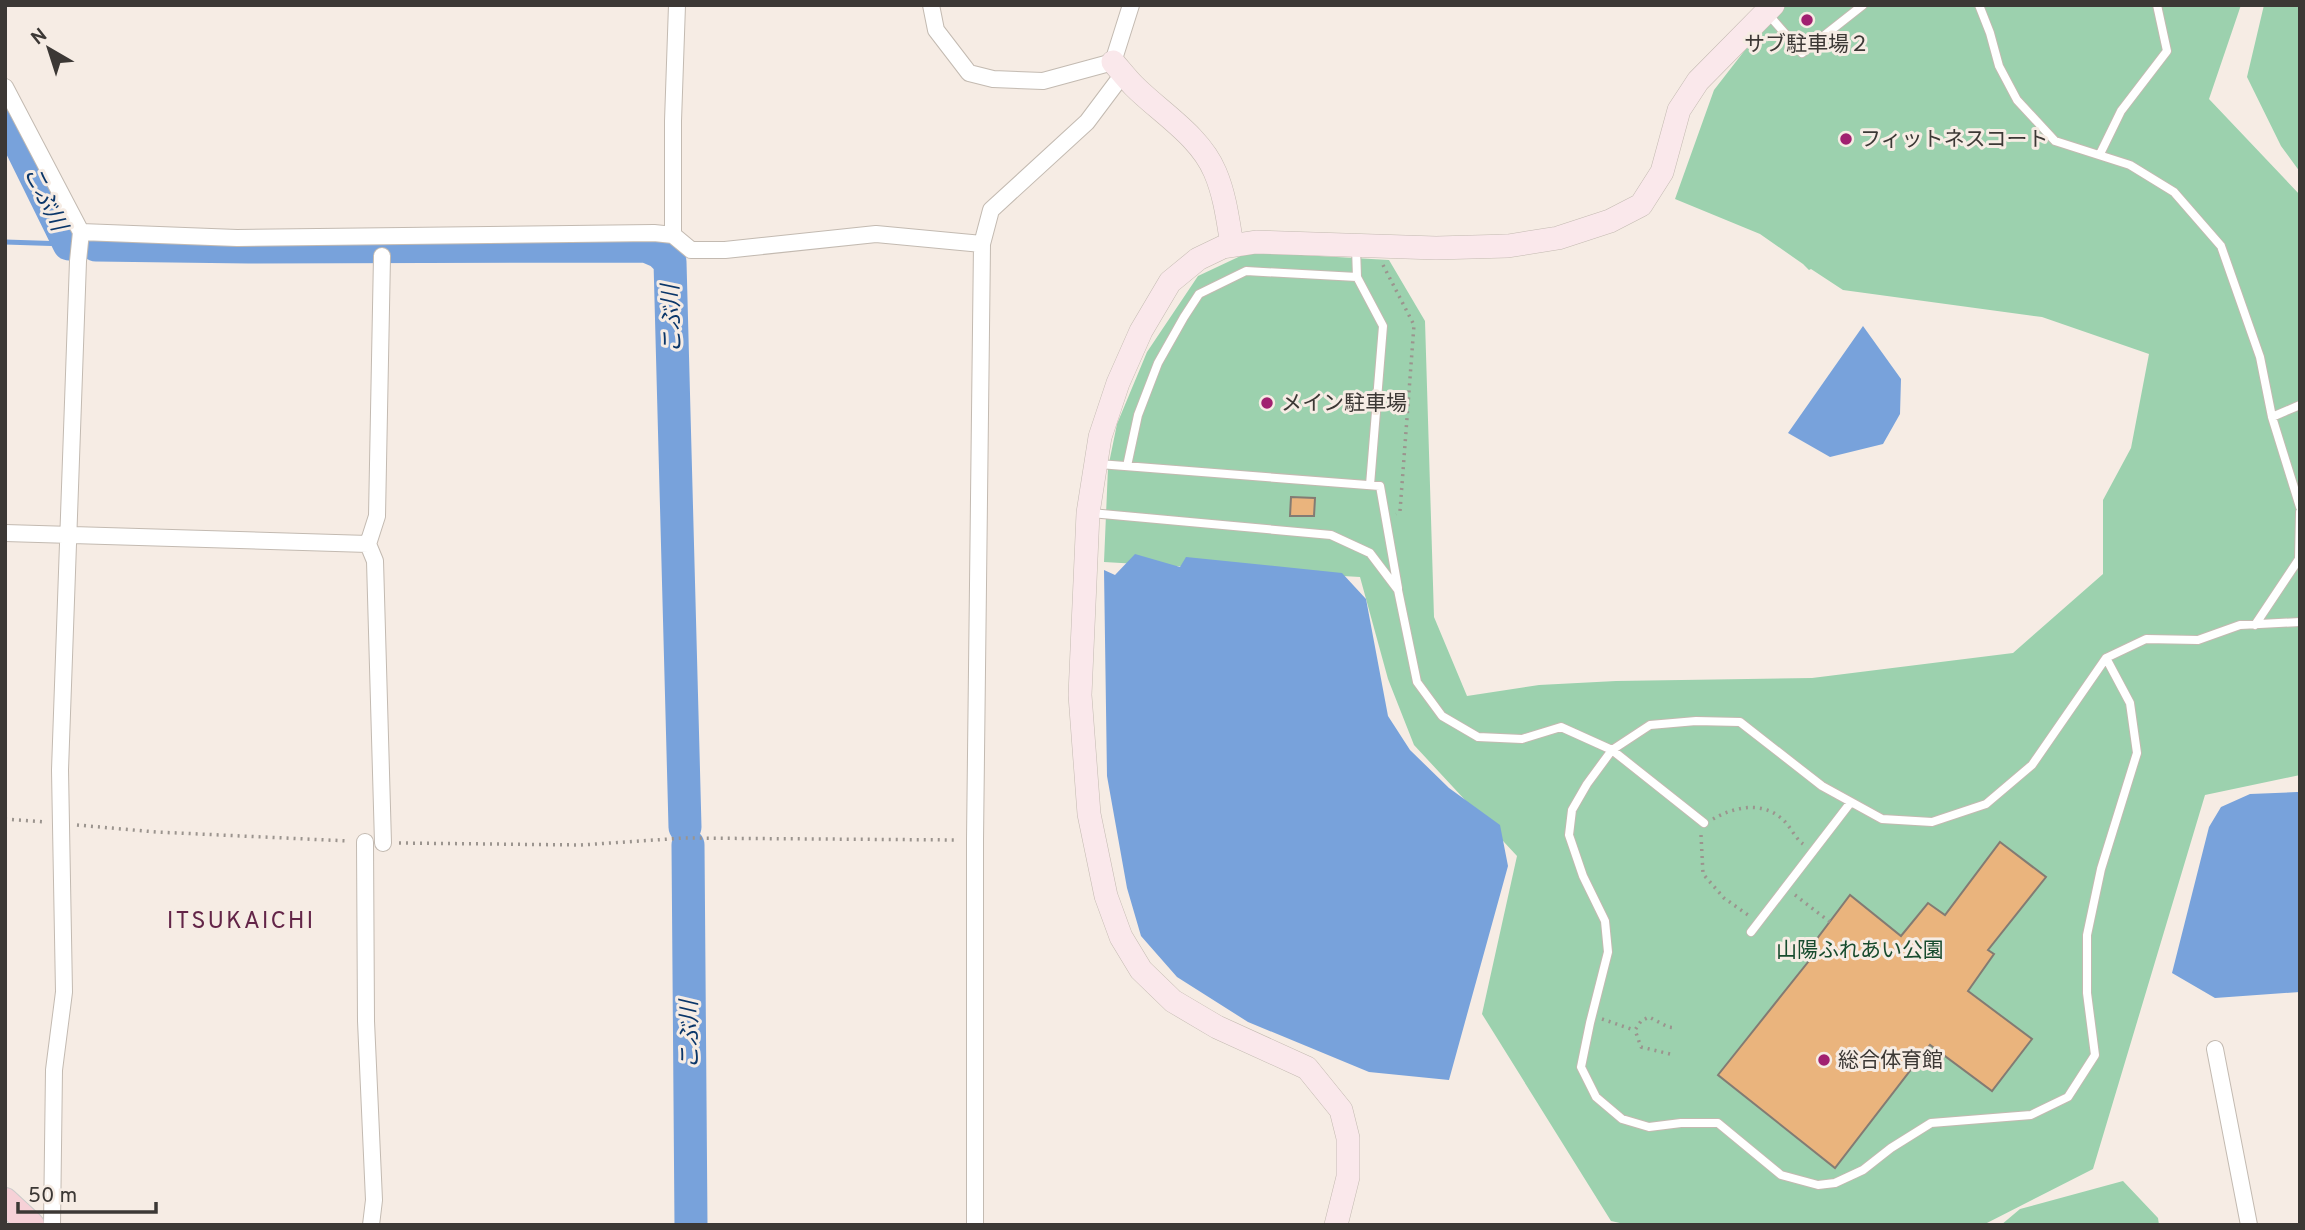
<svg xmlns="http://www.w3.org/2000/svg" width="2305" height="1230" viewBox="0 0 2305 1230" font-family="Overpass,'Noto Sans JP',sans-serif">
  <rect width="100%" height="100%" fill="#f6ece4"/>
  <path fill="#9cd1ae" d="M1785,5H2241L2209,99L2300,195V775L2205,795L2093,1169L1983,1225H1629L1611,1221L1482,1014L1517,856L1414,745L1388,679L1360,577L1104,562L1108,468L1117,424L1147,352L1198,276L1249,252L1389,260L1425,321L1434,617L1467,696L1539,685L1616,681L1812,678L2013,653L2103,574V500L2131,448L2149,354L2042,317L1843,290L1811,269L1809,270L1803,264L1760,234L1675,199L1714,90L1759,32Z
    M2264,5H2300V172L2281,146L2247,77Z
    M2123,1181L2158,1218L2159,1225H2001L2020,1209Z"/>
  <path fill="#78a2db" d="M1863,326L1901,379L1900,414L1883,444L1830,457L1788,433Z
    M1135,554L1180,567L1186,557L1342,573L1366,599L1388,716L1410,750L1449,788L1500,825L1508,866L1449,1080L1369,1072L1248,1022L1177,977L1141,936L1127,888L1107,776L1104,570L1115,575Z
    M2297,792H2300V992L2215,998L2172,973L2209,827L2221,807L2250,794Z"/>
  <g fill="none" stroke-linecap="round" stroke-linejoin="round">
    <path stroke="#78a2db" stroke-width="5" d="M5,242L67,244"/>
    <path stroke="#78a2db" stroke-width="33" d="M5,114L69,244
      M96,245L249,247L646,246L660,252L670,262L685,827
      M688,845L691,1225"/>
  </g>
  <path fill="#eab47d" stroke="#837b73" stroke-width="2" d="M1291,497L1315,498L1314,516H1290Z
    M2000,842L2046,877L1988,950L1994,954L1968,991L2032,1039L1992,1091L1930,1045L1835,1168L1718,1075L1816,952L1810,948L1850,895L1901,936L1928,903L1945,915Z"/>
  <g fill="none" stroke-linecap="round" stroke-linejoin="round">
    <defs>
      <path id="lane" d="M1979,5L1990,33L1999,66L2017,100L2055,141L2130,165L2174,192L2221,246L2260,357L2272,417L2300,507
        M1768,14L1802,53L1863,5
        M2100,154L2121,111L2167,51L2157,5
        M1356,248L1357,277
        M2272,417L2300,405
        M1099,464L1380,486L1398,588
        M1127,466L1138,415L1158,363L1184,317L1199,294L1246,271L1357,277L1383,326L1370,485
        M1091,513L1331,535L1370,553L1398,590L1417,682L1442,716L1478,737L1522,739L1561,727L1612,750L1704,823
        M2255,625L2299,559L2300,512
        M2106,658L2130,703L2137,753L2101,869L2087,935V993L2095,1055L2068,1097L2031,1115L1931,1123L1891,1148L1863,1170L1835,1183L1818,1185L1781,1175L1718,1123H1681L1649,1127L1622,1119L1596,1097L1581,1067L1590,1023L1608,952L1605,921L1583,876L1569,835L1572,810L1587,784L1612,750L1650,725L1696,721L1740,722L1822,786L1882,819L1932,822L1986,804L2032,765L2106,658L2146,639L2198,640L2240,625L2300,622
        M1751,932L1851,802"/>
      <path id="street" d="M931,5L936,30L969,73L993,79L1043,81L1113,62L1131,5
        M5,87L81,232L78,261L60,770L64,992L54,1070L52,1225
        M81,232L237,238L654,233L673,235L691,250H725L876,234L982,244
        M673,235V121L677,5
        M382,256L377,516L368,544L375,561L383,843
        M5,533L368,544
        M365,842L366,1021L374,1200L371,1225
        M2215,1049L2249,1225
        M975,1225V840L982,244L991,210L1087,122L1123,74"/>
      <path id="secondary" d="M1113,62C1120,70 1127,79 1134,86C1161,113 1200,136 1215,172C1225,195 1228,221 1232,245
        M1336,1225L1348,1177V1138L1341,1110L1307,1068L1217,1027L1173,1001L1141,970L1121,937L1106,896L1089,814L1080,695L1088,513L1100,437L1118,383L1141,331L1170,282L1198,259L1223,247L1256,242L1436,248L1508,246L1558,238L1610,221L1641,205L1662,172L1679,110L1698,81L1773,5"/>
      <path id="primary" d="M5,1201L31,1225"/>
    </defs>
    <use href="#lane" stroke="#c3bab1" stroke-width="10"/>
    <use href="#street" stroke="#c3bab1" stroke-width="18"/>
    <use href="#secondary" stroke="#c3bab1" stroke-width="24"/>
    <use href="#primary" stroke="#cccbca" stroke-width="28"/>
    <path stroke="#9b948e" stroke-width="3.5" stroke-dasharray="2 5" stroke-linecap="butt" d="M1383,265L1414,325L1400,511L1396,514
      M5,819L45,822
      M1713,819C1734,807 1761,801 1781,818C1790,825 1794,837 1803,844
      M77,825L156,832L349,841
      M1701,835L1703,874L1724,898L1748,915
      M399,843L581,845L684,838L958,840
      M1795,895L1830,922
      M1602,1019L1634,1030
      M1670,1054L1641,1047L1635,1030L1641,1021L1649,1017L1668,1027L1676,1028"/>
    <use href="#lane" stroke="#fff" stroke-width="8"/>
    <use href="#street" stroke="#fff" stroke-width="16"/>
    <use href="#secondary" stroke="#fae8eb" stroke-width="23"/>
    <use href="#primary" stroke="#f6d1d7" stroke-width="26"/>
  </g>
  <g fill="#a12070" stroke="#f6ece4" stroke-width="2.5">
    <circle cx="1807" cy="20" r="7"/>
    <circle cx="1846" cy="139" r="7"/>
    <circle cx="1267" cy="403" r="7"/>
    <circle cx="1824" cy="1060" r="7"/>
  </g>
  <g text-anchor="middle" stroke-width="6" stroke-linejoin="round" paint-order="stroke">
    <g font-size="21" fill="#3c3835" stroke="#f6ece4" text-anchor="start">
      <text x="1807" y="51" text-anchor="middle">サブ駐車場２</text>
      <text x="1860" y="146">フィットネスコート</text>
      <text x="1281" y="410">メイン駐車場</text>
      <text x="1838" y="1067">総合体育館</text>
    </g>
    <g font-size="21" fill="#174b2e" stroke="#f6ece4">
      <text x="1860" y="957">山陽ふれあい公園</text>
    </g>
    <g font-size="23" font-style="italic" fill="#0a3669" stroke="#f6ece4">
      <text transform="translate(46 198) rotate(64)" y="8">こぶ川</text>
      <text transform="translate(671 319) rotate(-92)" y="8">こぶ川</text>
      <text transform="translate(689 1035) rotate(-91)" y="8">こぶ川</text>
    </g>
    <g font-size="24" letter-spacing="2" fill="#632548" stroke="#f6ece4">
      <text x="241" y="928">ITSUKAICHI</text>
    </g>
  </g>
  <rect width="2305" height="1230" fill="none" stroke="#3c3835" stroke-width="14"/>
  <g transform="translate(49 49) rotate(321)" stroke="#f6ece4" stroke-width="5" paint-order="stroke">
  <path d="M0-5L12 26L0 18L-12 26Z" fill="#3c3835"/>
  <text y="-10" font-size="19" font-weight="bold" text-anchor="middle" fill="#3c3835">N</text>
  </g>
  <path d="M18 1202v10h138v-10" fill="none" stroke="#3c3835" stroke-width="3.5"/>
  <text x="28" y="1202" font-size="21" fill="#3c3835" stroke="#f6ece4" stroke-width="5" paint-order="stroke">50 m</text>
</svg>
